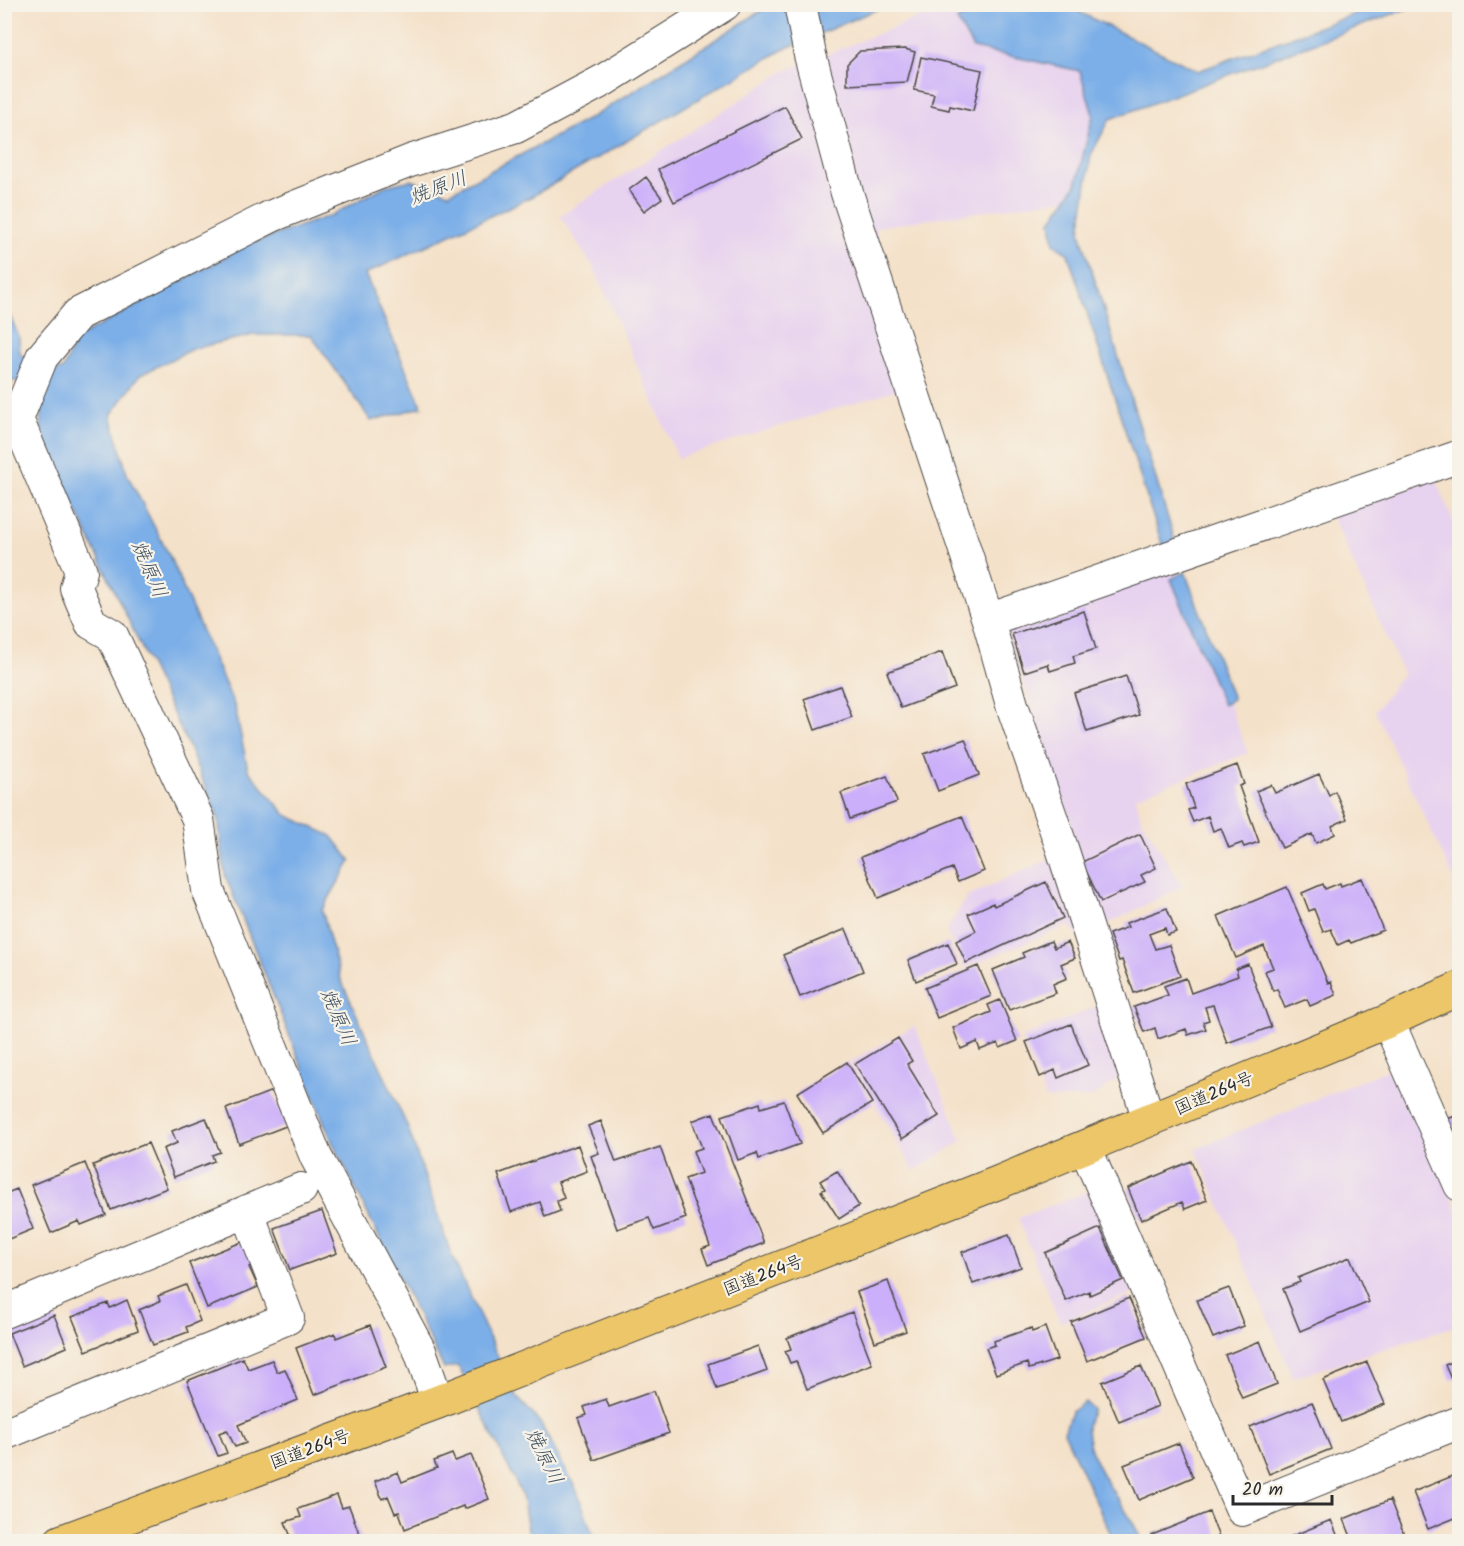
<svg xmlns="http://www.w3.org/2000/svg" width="1464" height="1546" viewBox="0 0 1464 1546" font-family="Kalam,'Klee One',sans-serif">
  <rect width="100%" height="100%" fill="#f7f3e8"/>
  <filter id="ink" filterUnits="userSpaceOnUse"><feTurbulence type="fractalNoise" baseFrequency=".0167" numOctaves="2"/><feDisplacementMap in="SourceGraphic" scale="12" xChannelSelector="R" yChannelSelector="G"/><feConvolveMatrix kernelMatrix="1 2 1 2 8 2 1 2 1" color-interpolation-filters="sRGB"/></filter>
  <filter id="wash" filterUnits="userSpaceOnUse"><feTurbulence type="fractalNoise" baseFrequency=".008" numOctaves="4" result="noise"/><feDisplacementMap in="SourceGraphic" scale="24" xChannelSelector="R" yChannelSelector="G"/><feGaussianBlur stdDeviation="1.35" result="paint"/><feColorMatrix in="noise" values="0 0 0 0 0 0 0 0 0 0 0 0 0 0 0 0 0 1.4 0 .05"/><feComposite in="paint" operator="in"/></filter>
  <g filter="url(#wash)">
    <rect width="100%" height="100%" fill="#f4e1c9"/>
    <path fill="#e7d2ef" d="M950,5H974L989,42L1107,64L1078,197L876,227L899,389L678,458L594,268L560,216L785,71Z
      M1436,478L1459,537V890L1375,711L1403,673L1331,514Z
      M1177,568L1248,753L1136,797L1141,819L1183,886L1080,938L1069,925L964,968L946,930L968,896L1076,847L1071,822L1005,628Z
      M1100,1005L1126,1073L1093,1097L1046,1099L1021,1038Z
      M915,1026L962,1141L914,1171L850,1062Z
      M1397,1066L1459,1214V1325L1293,1378L1196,1149Z
      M1092,1190L1136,1291L1060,1323L1018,1218Z"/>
    <path fill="#7bafe8" stroke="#536d8a" stroke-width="1.5" d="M772,4L887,5L784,49L531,197L365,274L422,407L371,421L311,335H253L192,349L140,375L111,415L127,474L169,555L235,707L248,770L286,815L332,836L351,861L322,910L341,980L408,1128L451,1254L516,1396L539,1421L577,1491L595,1541H530L522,1495L458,1366L444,1369L330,1137L225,875L218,817L187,743L66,489L41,428L43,390L13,380L5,399L4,302L19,337L20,354L53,372L63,369L77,338L249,244L332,215L385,186L411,180L449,193L594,116Z
      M990,5H1065L1198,71L1379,5H1417L1110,119L1091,155L1080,232L1175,541L1163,547L1068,254L1054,243L1051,221L1076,185L1093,115L1080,71L973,48L957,20Z
      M1185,572L1233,699L1223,705L1171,579Z
      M1085,1402L1093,1409C1091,1414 1087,1421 1087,1427C1088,1470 1127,1503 1142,1541H1114L1064,1432L1071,1412Z"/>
    <g id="blocks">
      <path fill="#cbaffa" d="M905,49L915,52L907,82L847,85V64L860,51Z
        M921,57L982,70L973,111L950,106L949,110L931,106L934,94L914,90Z
        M785,106L802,139L674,202L658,169Z
        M646,177L662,198L644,211L629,190Z
        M1084,611L1096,649L1073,656L1075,663L1050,671L1048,664L1024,672L1012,634Z
        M942,652L955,688L901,708L887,672Z
        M1126,676L1139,715L1087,732L1074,693Z
        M840,686L852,717L815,730L804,699Z
        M965,739L979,775L938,791L924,754Z
        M1237,765L1244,784L1239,786L1259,842L1244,847L1242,843L1229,848L1221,828L1213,831L1208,816L1193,822L1188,810L1194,808L1186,784Z
        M1319,774L1329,795L1335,791L1347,819L1332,826L1335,834L1316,843L1312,834L1282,848L1256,791L1271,785L1275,793Z
        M887,776L897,802L850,819L841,793Z
        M962,816L984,871L958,882L952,868L878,898L861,857Z
        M1140,834L1156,868L1141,875L1145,882L1101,902L1082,862Z
        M1362,878L1383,930L1351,943L1349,940L1338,945L1331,929L1323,932L1314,909L1309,911L1302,893L1323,884L1325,889L1340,883L1341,886Z
        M1046,882L1063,918L966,963L956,941L976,931L968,914L993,903L994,906Z
        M1287,887L1328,983L1331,982L1336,995L1310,1006L1307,999L1285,1008L1277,989L1273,991L1265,971L1273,968L1264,946L1236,958L1218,916Z
        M1167,908L1176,932L1167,935L1165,928L1149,934L1155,949L1169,945L1180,976L1134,993L1122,960L1119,961L1109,934L1128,927L1126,923Z
        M846,929L863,971L800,997L783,955Z
        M1051,941L1054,948L1068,942L1075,958L1061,964L1067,978L1053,984L1056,993L1009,1010L993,970L1024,957L1022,953Z
        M948,943L957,964L916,981L908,960Z
        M1248,964L1271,1027L1227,1043L1213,1005L1205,1007L1209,1020L1203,1022L1206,1029L1188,1035L1186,1029L1158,1039L1155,1028L1144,1032L1134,1007L1168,995L1164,986L1186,978L1191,993L1238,976L1236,969Z
        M978,966L991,996L937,1018L925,988Z
        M1000,1000L1017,1041L1000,1048L998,1043L980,1050L977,1042L961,1049L953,1028L991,1012L988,1005Z
        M1071,1024L1088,1065L1058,1078L1055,1070L1040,1077L1026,1042Z
        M898,1038L912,1061L907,1064L939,1116L902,1139L855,1064Z
        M847,1062L872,1103L823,1133L797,1093Z
        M272,1091L286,1126L239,1144L226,1109Z
        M784,1101L800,1144L759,1159L757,1153L738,1160L722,1116L760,1103L761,1108Z
        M713,1113L764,1243L708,1265L702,1249L710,1246L685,1179L701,1173L693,1151L702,1148L692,1121Z
        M1460,1114V1151L1445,1120Z
        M206,1118L220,1152L212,1155L214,1161L174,1177L163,1149L177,1143L172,1131Z
        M601,1121L616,1162L660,1147L686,1218L654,1230L649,1218L617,1229L591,1156L599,1153L588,1126Z
        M148,1143L167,1188L111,1210L93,1165Z
        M578,1145L587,1171L558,1182L564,1198L557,1201L560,1211L545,1217L540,1202L511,1212L498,1174Z
        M1191,1161L1207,1200L1185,1209L1182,1202L1141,1220L1128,1188Z
        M85,1163L106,1215L81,1225L79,1221L51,1233L31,1185Z
        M837,1171L859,1206L839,1219L821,1191L825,1189L820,1181Z
        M17,1189L33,1229L4,1241V1194Z
        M322,1211L337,1253L290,1270L274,1228Z
        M1100,1228L1123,1280L1090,1295L1089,1291L1066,1301L1045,1253Z
        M1009,1235L1021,1267L973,1284L962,1252Z
        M247,1240L257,1264L249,1267L258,1287L207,1308L189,1263Z
        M1350,1257L1369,1302L1300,1331L1283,1289L1300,1282L1298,1278Z
        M888,1281L906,1331L875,1342L857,1292Z
        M186,1285L200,1321L186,1327L188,1332L153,1345L139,1310L160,1301L158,1296Z
        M1229,1288L1244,1326L1213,1338L1197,1300Z
        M1129,1298L1146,1337L1087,1361L1071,1322Z
        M127,1300L138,1330L86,1351L72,1317L108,1303L110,1308Z
        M852,1312L872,1364L807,1389L796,1361L790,1363L785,1351L791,1349L787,1338Z
        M54,1315L67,1347L22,1366L9,1333Z
        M370,1325L386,1367L314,1395L296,1348L335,1333L336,1338Z
        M1045,1327L1057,1360L1029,1369L1027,1363L996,1374L986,1348L995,1345L994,1341L1031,1328L1032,1332Z
        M1260,1341L1277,1384L1242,1398L1225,1355Z
        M758,1346L767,1371L717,1389L708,1364Z
        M243,1358L248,1369L272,1360L277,1372L285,1369L298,1400L238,1425L246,1443L235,1447L227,1430L219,1433L227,1453L218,1456L187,1381Z
        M1454,1361L1460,1376L1451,1379L1445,1365Z
        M1367,1362L1385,1404L1341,1422L1323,1380Z
        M1141,1366L1158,1406L1119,1422L1102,1382Z
        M654,1391L669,1433L594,1460L578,1418L587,1415L584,1407L606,1399L609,1407Z
        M1312,1402L1331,1449L1269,1474L1250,1427Z
        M1179,1443L1193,1477L1139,1500L1124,1465Z
        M452,1454L455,1461L471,1455L489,1499L464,1509L463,1506L405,1529L399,1512L395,1513L388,1496L382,1499L375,1481L398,1472L402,1482L437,1468L434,1461Z
        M1460,1473V1516L1428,1529L1413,1492Z
        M337,1495L342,1508L349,1506L362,1541L293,1542L285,1522L301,1517L298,1509Z
        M1390,1500L1405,1537L1394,1542H1353L1344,1519Z
        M1209,1512L1221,1542H1155L1152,1535Z
        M1331,1520L1340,1542H1286L1285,1539Z"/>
    </g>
  </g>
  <g filter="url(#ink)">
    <use href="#blocks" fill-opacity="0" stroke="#494643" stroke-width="1.5"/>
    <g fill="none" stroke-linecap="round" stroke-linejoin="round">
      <defs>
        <path id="street" d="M800,4L810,55L847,193L988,620L1012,705L1062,848L1149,1120
          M17,419L81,571L76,588L91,623L112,635L198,819L208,890L316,1157L420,1351L438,1402
          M4,430L17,419L42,357L78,314L272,216L410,161L516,127L604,80L725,4
          M988,620L1460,456
          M1388,1021L1460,1185
          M1085,1147L1242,1510L1460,1422
          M4,1312L301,1189
          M4,1434L288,1318L247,1211"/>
        <path id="highway" d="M60,1542L438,1402L997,1183L1388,1021L1460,988"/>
      </defs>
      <use href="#street" stroke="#494643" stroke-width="34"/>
      <use href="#highway" stroke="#494643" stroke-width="35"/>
      <use href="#street" stroke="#fff" stroke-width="32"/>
      <use href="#highway" stroke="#ecc669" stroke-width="33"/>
    </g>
  </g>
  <g text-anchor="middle" stroke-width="4.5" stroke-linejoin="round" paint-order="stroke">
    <g font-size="18" fill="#2b2b2b" stroke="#f7f3e8">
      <text transform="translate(1214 1093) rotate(-23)" y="6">国道264号</text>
      <text transform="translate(763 1275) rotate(-21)" y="6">国道264号</text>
      <text transform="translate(310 1449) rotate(-20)" y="6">国道264号</text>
    </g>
    <g font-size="20" font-style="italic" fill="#435364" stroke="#f7f3e8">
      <text transform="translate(438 187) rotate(-21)" y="7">焼原川</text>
      <text transform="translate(150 569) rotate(67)" y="7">焼原川</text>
      <text transform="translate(339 1017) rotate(67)" y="7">焼原川</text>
      <text transform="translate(545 1456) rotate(64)" y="7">焼原川</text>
    </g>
  </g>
  <rect width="1464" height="1546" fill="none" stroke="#f7f3e8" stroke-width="24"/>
  <path d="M1233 1495v9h99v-9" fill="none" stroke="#2b2b2b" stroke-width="3"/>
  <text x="1242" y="1495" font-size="18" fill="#2b2b2b" stroke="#f7f3e8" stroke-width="4.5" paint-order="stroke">20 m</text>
</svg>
